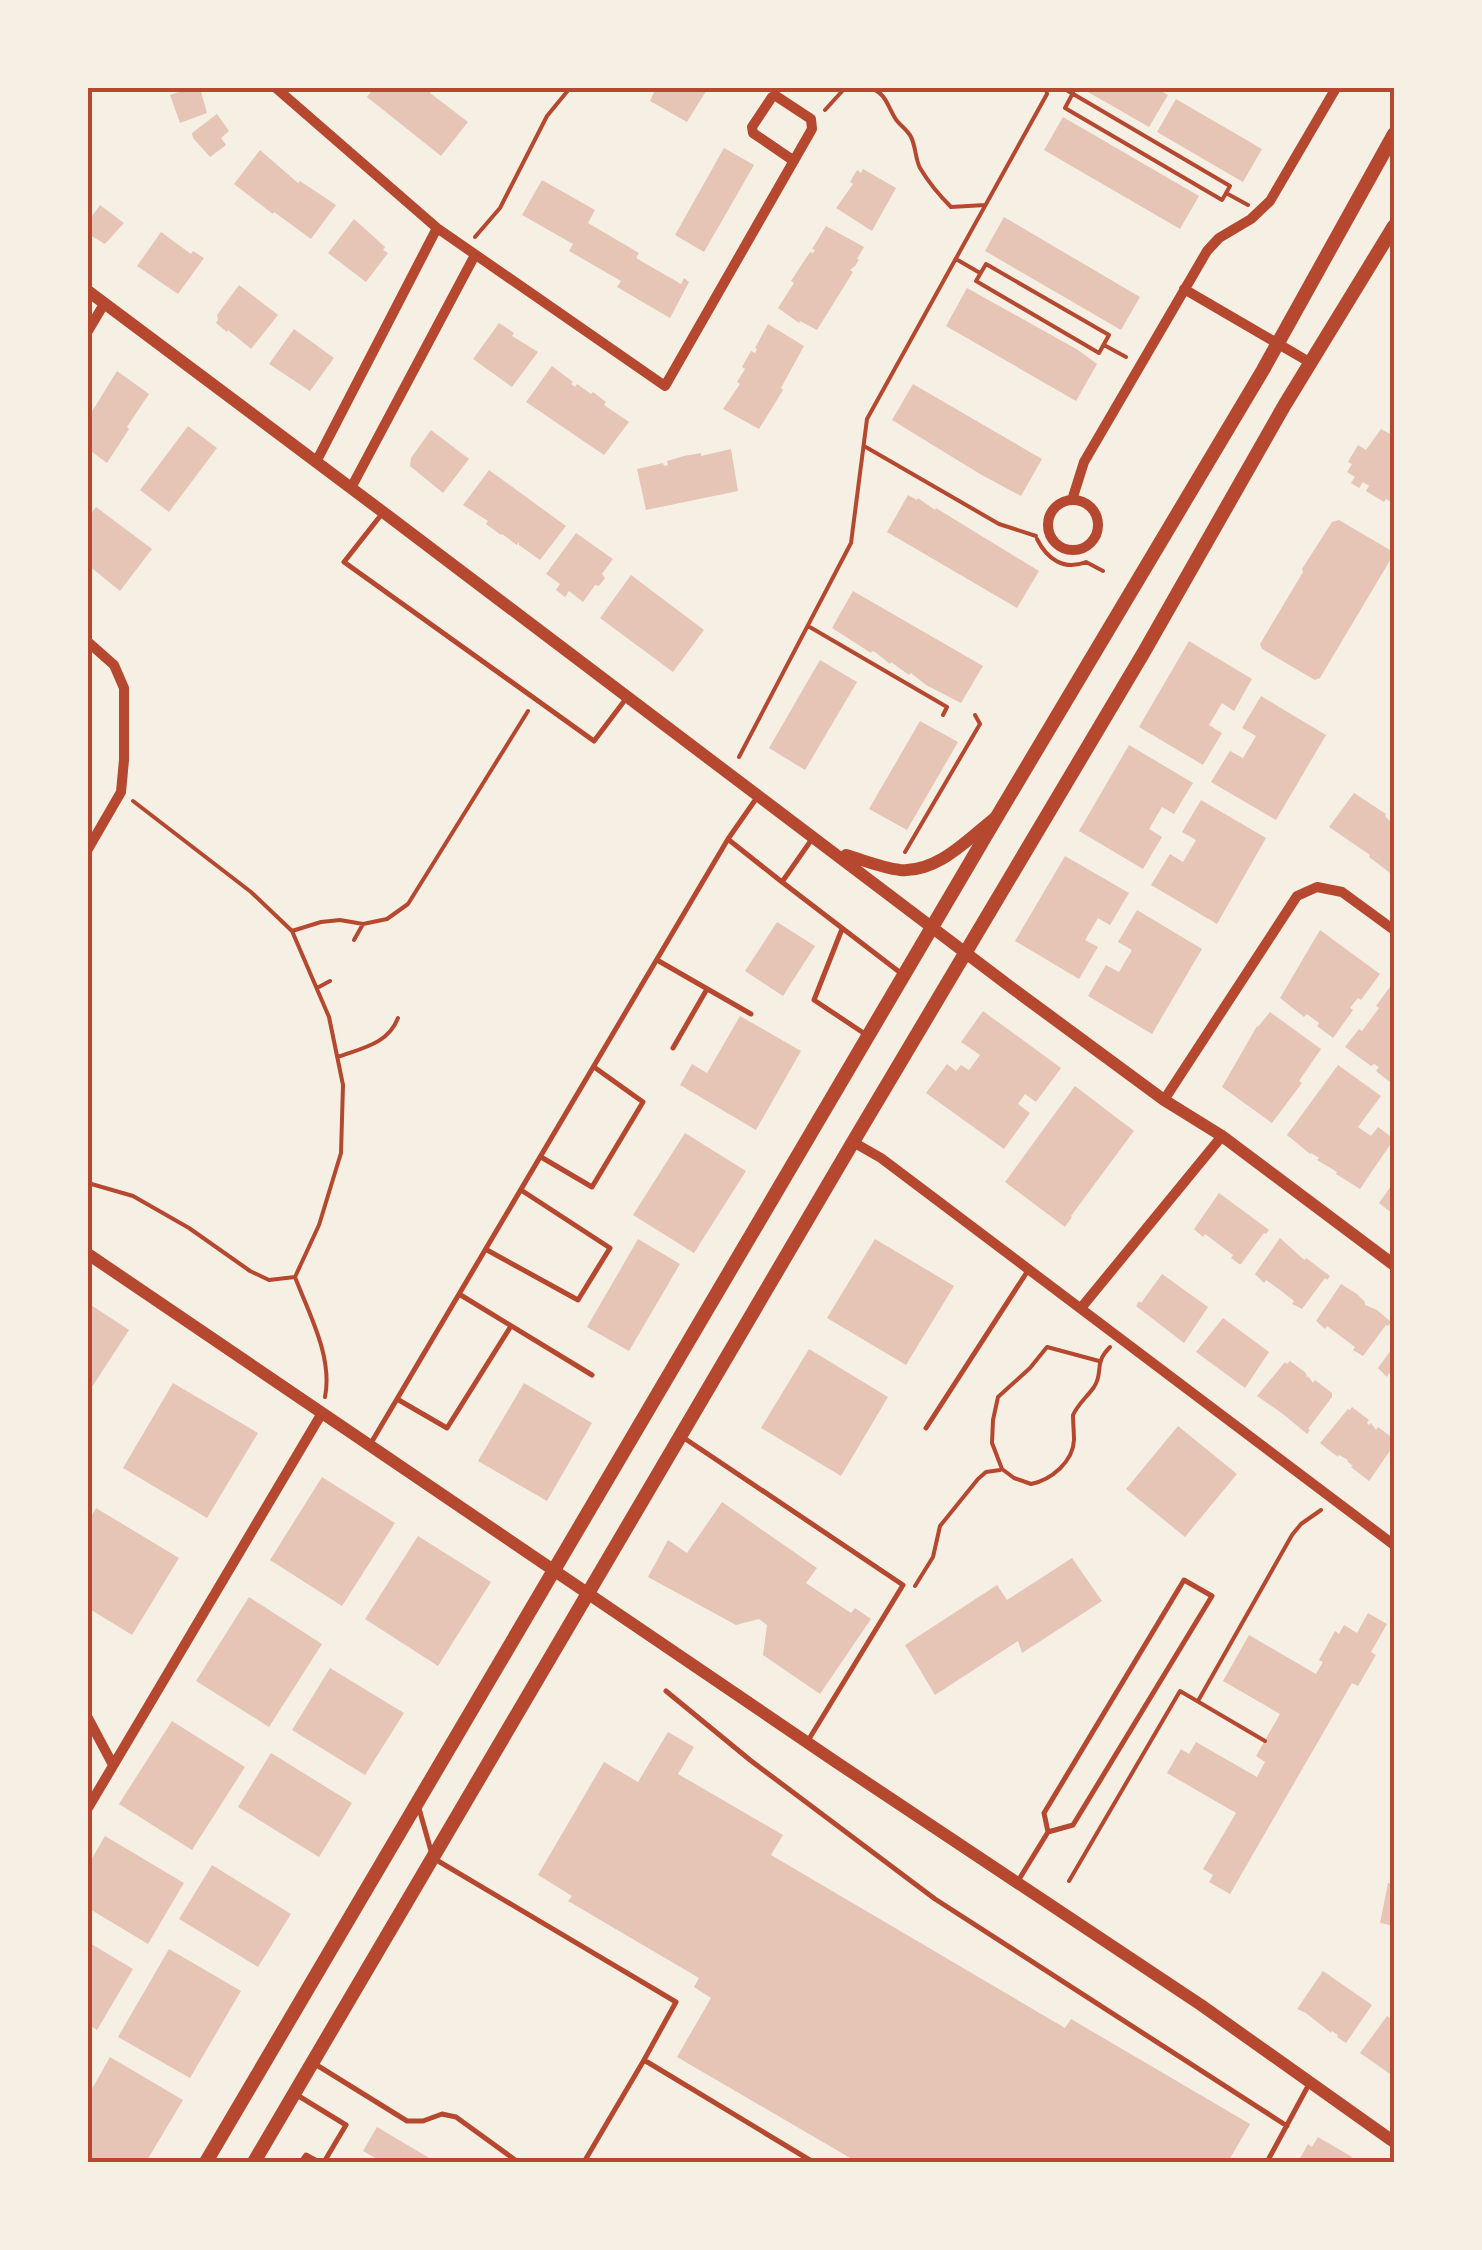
<svg xmlns="http://www.w3.org/2000/svg" width="1482" height="2250" viewBox="0 0 1482 2250" font-family="Inter,sans-serif">
  <rect width="100%" height="100%" fill="#f6efe4"/>
  <path fill="#e6c5b7" d="M190,88H200L207,113L180,123L170,95Z
    M374,88H428L431,90L430,93L468,122L441,156L367,97Z
    M656,88H708L687,122L650,101Z
    M1081,88H1156L1168,95L1149,127Z
    M1176,99L1262,149L1243,182L1157,132Z
    M217,114L229,131L221,138L226,145L210,157L193,138L192,133Z
    M1063,117L1199,196L1180,229L1044,150Z
    M724,148L754,165L704,252L675,235Z
    M260,150L298,183L300,181L336,205L311,239L274,212L273,214L234,184Z
    M863,169L896,188L872,231L836,208L853,184L850,182L857,170L861,173Z
    M542,180L595,210L588,223L639,253L636,258L681,284L684,278L689,282L670,318L617,287L621,281L569,251L573,244L522,215Z
    M100,205L124,223L105,244L88,234V222Z
    M1004,217L1140,297L1121,330L985,251Z
    M354,219L385,247L383,250L388,253L366,282L328,253Z
    M826,226L864,247L857,259H859L856,265L850,270L853,272L817,330L800,321L799,323L778,308L794,283L791,281L810,252L813,253L815,250L812,249Z
    M161,232L191,254L193,251L204,258L178,294L137,266Z
    M239,285L278,315L251,349L228,330L227,332L216,323L218,320L217,315Z
    M967,288L1078,350L1097,364L1076,401L946,326Z
    M499,323L514,333L512,336L538,352L512,387L473,359Z
    M768,324L804,346L781,388L783,390L759,429L723,409L740,384L737,382L745,369L742,367L751,351L755,353L757,349L755,348Z
    M294,329L334,358L310,391L269,364Z
    M552,366L573,382L571,384L575,387L577,384L591,394L593,392L606,402L604,405L629,422L604,455L526,402Z
    M117,371L149,394L127,427L129,429L107,463L88,449V418Z
    M913,384L1042,459L1021,496L980,474L892,420Z
    M188,426L217,448L169,512L140,490Z
    M1394,427V512L1390,509L1393,503L1386,499L1384,502L1366,491L1369,486L1363,482L1359,488L1351,483L1355,477L1347,472L1352,464L1348,462L1358,445L1366,450L1381,429L1390,434Z
    M431,430L469,459L443,493L410,466L411,458Z
    M731,449L738,491L646,510L637,469L663,463L664,466L668,465L667,461L684,456L701,453V456Z
    M489,470L566,526L540,560L519,545V542L517,545L502,534L501,535L486,524L488,521L463,505Z
    M908,495L917,500L918,498L935,510L936,508L1039,571L1017,608L887,532Z
    M96,507L152,549L120,591L88,565V518Z
    M1339,520L1390,550L1392,557L1320,678L1315,680L1262,649L1260,644L1303,572L1302,569L1332,522Z
    M576,533L613,559L602,574L605,578L599,586L595,585L583,602L569,591L565,597L556,590L560,584L546,574Z
    M631,575L704,630L673,672L600,618Z
    M853,591L983,666L961,703L926,685L911,673L909,675L891,662L890,664L875,652L872,651L871,653L832,628Z
    M1189,641L1252,679L1234,711L1222,703L1209,725L1222,733L1203,765L1139,727Z
    M820,660L857,682L805,770L769,748Z
    M1261,696L1326,735L1276,820L1211,782L1230,751L1243,758L1256,736L1242,728Z
    M920,721L958,742L907,830L869,809Z
    M1129,745L1193,783L1174,814L1162,807L1149,829L1162,837L1143,869L1079,831Z
    M1354,793L1386,814L1385,816L1394,825V876L1369,857L1370,855L1329,827Z
    M1201,800L1266,838L1217,924L1151,885L1170,854L1183,862L1196,840L1182,832Z
    M1065,856L1129,893L1110,925L1098,918L1085,940L1098,947L1079,979L1015,941Z
    M1137,910L1202,949L1152,1034L1088,996L1106,965L1119,972L1132,950L1118,942Z
    M777,922L815,946L783,996L745,971Z
    M1320,930L1380,974L1361,1000L1358,998L1350,1008L1353,1010L1333,1038L1317,1026L1319,1023L1307,1014L1304,1017L1280,998Z
    M1392,984L1394,986V1085L1376,1071L1379,1067L1374,1064L1371,1066L1345,1047L1359,1029L1362,1031L1379,1008L1376,1006Z
    M983,1011L1061,1068L1036,1102L1025,1094L1018,1104L1030,1113L1004,1149L926,1093L947,1064L956,1071L961,1065L969,1070L980,1055L961,1042Z
    M1270,1012L1321,1049L1299,1081L1302,1083L1272,1123L1222,1087L1257,1026L1258,1027Z
    M740,1016L801,1051L756,1130L680,1085L692,1064L707,1073Z
    M1338,1065L1381,1096L1358,1127L1371,1136L1378,1127L1394,1139L1360,1189L1336,1174L1337,1172L1317,1160L1319,1158L1311,1153L1310,1154L1287,1135Z
    M1075,1086L1134,1131L1071,1216L1072,1217L1065,1227L1005,1182Z
    M685,1133L746,1171L694,1253L633,1215Z
    M1394,1182V1215L1379,1203Z
    M1219,1193L1269,1230L1266,1234L1264,1233L1241,1264H1239L1231,1258L1233,1255L1205,1234L1203,1237L1194,1229Z
    M1280,1238L1302,1258L1305,1260L1306,1258L1330,1276L1327,1280L1325,1278L1302,1309L1292,1304L1294,1301L1280,1290L1266,1280L1264,1283L1255,1274Z
    M638,1239L680,1264L629,1351L587,1327Z
    M875,1239L954,1286L906,1365L827,1318Z
    M1162,1274L1208,1307L1184,1343L1136,1306L1139,1301L1141,1303Z
    M1341,1284L1357,1294L1365,1302V1305L1377,1310L1391,1322L1388,1326L1386,1325L1363,1356L1353,1350L1355,1347L1327,1326L1325,1329L1316,1321Z
    M88,1303L129,1330L90,1390L88,1388Z
    M1223,1318L1269,1352L1245,1388L1196,1352Z
    M1394,1346V1377L1389,1373L1387,1377L1378,1368Z
    M809,1349L888,1397L841,1476L761,1428Z
    M1290,1361L1306,1373L1307,1378L1308,1376L1313,1383L1315,1380L1332,1393V1397L1308,1429L1310,1430L1307,1434L1283,1414L1257,1396L1285,1362L1287,1364Z
    M173,1383L258,1433L207,1518L123,1468Z
    M524,1383L592,1423L547,1501L478,1461Z
    M1352,1407L1369,1420L1367,1423L1369,1425L1371,1423L1376,1430L1378,1427L1394,1439L1393,1443L1394,1445L1369,1481L1351,1467L1353,1466L1347,1461L1348,1460L1339,1455L1338,1457L1320,1443L1348,1409L1350,1410Z
    M1178,1426L1237,1474L1185,1537L1126,1489Z
    M322,1477L395,1523L342,1606L270,1560Z
    M722,1502L817,1568L806,1583L851,1613L855,1608L871,1619L820,1694L763,1655L767,1625L759,1619L736,1625L648,1577L668,1540L687,1553Z
    M96,1508L179,1558L132,1635L88,1608V1523Z
    M418,1536L491,1582L438,1666L365,1619Z
    M1072,1558L1102,1601L1022,1653L1018,1641L935,1695L905,1645L997,1585L1007,1600Z
    M249,1597L322,1644L269,1727L196,1681Z
    M1368,1613L1387,1624L1371,1652L1376,1655L1358,1686L1352,1683L1230,1894L1209,1882L1213,1875L1203,1869L1236,1813L1167,1773L1181,1749L1189,1754L1196,1742L1257,1777L1265,1762L1256,1756L1280,1714L1223,1681L1249,1635L1316,1674L1323,1662L1319,1660L1335,1631L1339,1634L1344,1625L1357,1633Z
    M330,1668L404,1713L365,1775L292,1730Z
    M172,1721L245,1767L192,1850L119,1804Z
    M668,1732L694,1747L678,1774L783,1835L771,1855L1065,2028L1071,2019L1250,2124L1228,2162H857L677,2057L711,1998L694,1987L699,1978L568,1901L572,1896L538,1875L604,1762L638,1782Z
    M271,1753L352,1803L319,1857L238,1807Z
    M105,1836L184,1883L148,1944L88,1908V1865Z
    M212,1865L291,1914L258,1967L179,1919Z
    M1388,1883L1394,1884V1926L1380,1923Z
    M88,1942L133,1969L97,2030L88,2024Z
    M169,1949L241,1991L190,2078L118,2037Z
    M1323,1971L1372,2005L1346,2043L1337,2037L1338,2035L1332,2031L1331,2033L1306,2013L1297,2009Z
    M1387,2016L1394,2021V2074L1393,2076L1360,2053Z
    M110,2057L183,2100L146,2162H92L88,2160V2096Z
    M377,2127L431,2159L429,2162H382L363,2151Z
    M1318,2137L1352,2157L1348,2162H1298L1308,2144L1312,2147Z"/>
  <g fill="none" stroke-linecap="round" stroke-linejoin="round">
    <path stroke="#b5482f" stroke-width="4" d="M870,88C886,93 887,105 895,118C899,125 907,129 911,137C916,147 915,158 920,168C929,183 939,195 951,207L985,205
      M1063,88L1230,186L1226,193L1248,205
      M1073,93L1065,108L1222,200L1225,195
      M825,110L845,88
      M475,237L500,208L547,116L570,88
      M956,259L980,273
      M986,264L1109,335L1099,353L976,281Z
      M1104,345L1126,357
      M864,446L999,524L1036,536
      M1037,539C1047,559 1064,571 1086,562L1103,571
      M808,626L947,707L943,715
      M739,757L851,543L867,419L1047,94L1046,88
      M133,801L251,892L292,931L329,1017L343,1085L341,1153L319,1225L295,1277C309,1314 333,1357 325,1397
      M905,852L980,724L975,715
      M292,931L321,922L340,920L363,924L387,919L408,904L528,711
      M354,940L363,924
      M317,988L330,981
      M338,1057C362,1048 388,1044 398,1018
      M88,1183L133,1196L189,1228L250,1271L269,1280L295,1277
      M1099,1361L1047,1347L1030,1368L998,1397L993,1420L992,1443L1002,1469L1014,1478L1031,1484C1051,1480 1073,1462 1074,1440C1074,1432 1073,1423 1073,1415C1078,1404 1087,1397 1094,1387C1104,1372 1093,1364 1110,1347
      M915,1586L933,1557L940,1526L978,1479L986,1472L1000,1470
      M1198,1701L1292,1535L1301,1524L1321,1510
      M1069,1881L1180,1691L1265,1741"/>
    <path stroke="#b5482f" stroke-width="5" d="M381,515L344,562L594,741L625,700
      M729,840L782,882L812,839
      M782,882L902,974
      M842,929L814,1000L865,1034
      M657,960L751,1014
      M673,1048L707,989
      M541,1157L592,1187L643,1102L594,1067
      M487,1250L578,1300L610,1248L521,1190
      M459,1294L592,1375
      M397,1399L447,1428L511,1326
      M926,1428L1027,1272
      M684,1438L903,1585L809,1739
      M371,1443L728,839L758,796
      M666,1691L750,1760L935,1899L1287,2126
      M418,1805L433,1858L676,2002L644,2060L813,2162
      M1018,1881L1048,1832L1044,1813L1184,1580L1212,1596L1073,1825L1048,1832
      M315,2064L407,2121H423L442,2114L456,2117L518,2162
      M297,2095L346,2125L324,2162
      M301,2162L306,2155L319,2162
      M584,2162L644,2060
      M1267,2162L1308,2086"/>
    <path stroke="#b5482f" stroke-width="10" d="M276,88L437,228L665,386L812,129L811,119L776,96L772,97L752,127L753,133L794,161
      M1184,289L1311,363
      M88,331L104,304
      M316,462L437,228
      M351,488L475,255
      M1048 525a25 25 0 1 1 50 0a25 25 0 1 1-50 0Z
      M1072,500L1084,462L1207,251L1219,238L1251,219L1270,201L1336,88
      M88,642L114,665L124,688V760L121,792L88,849
      M1164,1100L1297,896L1317,887L1342,892L1394,930
      M853,1142L881,1158L1394,1545
      M1081,1308L1222,1136
      M88,1718L113,1765
      M88,1808L322,1413"/>
    <path stroke="#b5482f" stroke-width="12" d="M88,291L383,512L1012,988L1164,1100L1222,1136L1394,1265
      M846,855C863,860 882,868 900,870C938,873 969,838 996,817
      M88,1254L836,1762L1201,2005L1394,2142"/>
    <path stroke="#b5482f" stroke-width="14" d="M206,2162L998,815L1263,370L1394,134
      M254,2162L853,1142L1144,652L1284,406L1394,226"/>
  </g>
  <rect width="1482" height="2250" fill="none" stroke="#f6efe4" stroke-width="180"/>
  <rect x="90" y="90" width="1302" height="2070" fill="none" stroke="#b5482f" stroke-width="4"/>
</svg>
